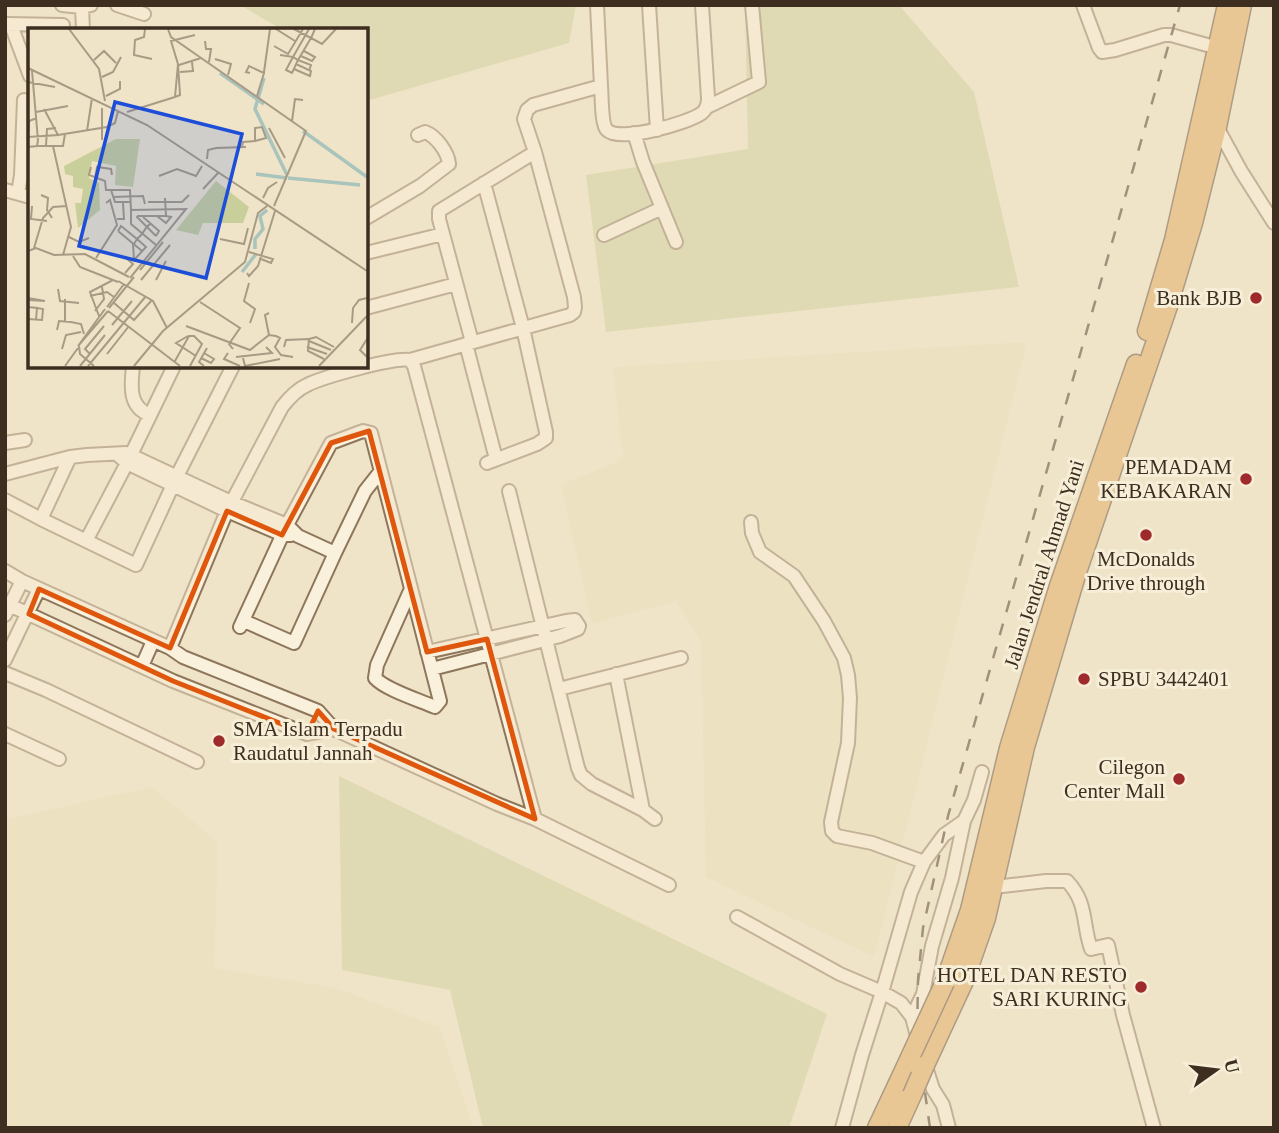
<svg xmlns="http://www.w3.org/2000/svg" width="1279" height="1133" viewBox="0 0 1279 1133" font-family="'Times New Roman',serif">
  <rect width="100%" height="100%" fill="#f0e4c8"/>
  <path fill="#e6deb5" d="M1027,342L874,957L706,877L701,641L676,601L592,624L561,485L623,459L613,367Z
    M151,787L218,842L214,968L336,988L440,1028L473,1128H10L5,1125V820Z"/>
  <path fill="#c9cf9b" d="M240,5H576L569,43L366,101V30H283Z
    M745,5H899L974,92L1019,287L606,332L586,175L748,149Z
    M339,776L827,1014L789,1128H483L450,990L342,970Z"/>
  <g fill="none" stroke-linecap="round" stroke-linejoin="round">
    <defs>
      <path id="minor" d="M62,5L82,7L91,5
        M117,5L144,14
        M649,5L657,130
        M1083,5L1099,48L1102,52L1115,50L1164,35H1171L1218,48
        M82,7L83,30
        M5,24L63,25
        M11,25L30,76
        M601,86C602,95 601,124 607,130C619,143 689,123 702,113C707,109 708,103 708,98L702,5
        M707,107L759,82L752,5
        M1217,127L1241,171L1274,223
        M634,133L643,162L676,242
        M484,183L523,328L546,432V438L537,444L487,463
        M5,190L30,197
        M18,193L21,175L24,100
        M366,218L420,186L449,164C448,152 436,136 425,132L418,135
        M604,235L662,208
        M366,253L443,234
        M366,308L456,284
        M472,342L439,219V211L535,152
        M466,344L496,459
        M410,360L570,315L574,312L575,307L574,297L535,152L524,119L527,110L533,105L601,86L597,5
        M133,366C131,385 128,407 150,415
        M5,443L25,440
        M118,455L127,463L227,511L283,535H291
        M5,474L70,457L87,455L126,453L231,502L287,525L298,536L335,553
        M509,491L578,768L581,775L592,784L643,810L655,819
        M5,500L41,519L136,565L177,476L233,366
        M41,519L70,457
        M751,522L752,533L760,552L794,576L824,621L844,658L848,675L850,698L848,743L831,822L832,831L837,836L872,843L924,862
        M86,541L127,463L174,366
        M5,571L22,581L170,648L183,657L318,711L334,729L497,804L535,819L414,366L410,360C394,357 323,377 307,385C296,390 289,398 282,407L227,511L170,648
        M5,603L173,681L307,734L334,729
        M5,615L22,581
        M244,621L294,643L335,553L365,491L380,472
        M240,627L287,525L331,443L363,431L371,433L440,701L435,707C419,700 386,690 375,678L377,665L410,591
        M427,652L566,621L575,620L579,626L578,629L560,636L432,669
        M5,660L39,589
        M142,666L153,641
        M5,673L46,690L197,762
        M616,674L643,810
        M559,689L681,658
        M5,734L59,759
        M535,819L669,885
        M994,887L1046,881H1067C1088,903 1082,923 1091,949L1108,945L1123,1015L1154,1128
        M737,917L840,974L882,992L901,1003L912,1017L918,1040
        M912,1017L923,994L932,946L952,878L964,821L974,800L982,772
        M925,1064L933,1089L943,1105L949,1128
        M842,1128L862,1055L882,992L911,892L924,862L944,835L964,821"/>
      <path id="highway" d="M1147,331L1174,240L1227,5
        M945,982L970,910L1009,748L1059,586L1136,364
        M925,1065L964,981L986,918L1025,747L1042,690L1077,572L1168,306L1193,223L1217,127L1242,5
        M877,1128L907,1064
        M897,1128L912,1095"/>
    </defs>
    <use href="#minor" stroke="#8d765c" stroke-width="16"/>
    <use href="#highway" stroke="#5b4430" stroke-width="21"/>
    <use href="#minor" stroke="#faf1dc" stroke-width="12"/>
    <use href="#highway" stroke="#e0a458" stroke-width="18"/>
    <path stroke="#3d2e20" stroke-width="2.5" stroke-dasharray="12 12" stroke-linecap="butt" d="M930,1128L917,1036L918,980L923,928L948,816L1180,5"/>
    <defs>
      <path id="highway-bridge" d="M907,1064L945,982
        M912,1095L925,1065"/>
    </defs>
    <use href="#highway-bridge" stroke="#5b4430" stroke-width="21" stroke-linecap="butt"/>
    <use href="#highway-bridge" stroke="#e0a458" stroke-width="18"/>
  </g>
  <path d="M0 0H1279V1133H0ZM369,431L427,652L487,639L535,819L334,729L318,711L307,734L173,681L29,614L39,589L170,648L227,511L282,535L331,443Z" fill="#f0e4c8" fill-opacity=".55" fill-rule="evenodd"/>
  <path fill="none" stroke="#df570d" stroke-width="5" stroke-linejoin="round" d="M369,431L427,652L487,639L535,819L334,729L318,711L307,734L173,681L29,614L39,589L170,648L227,511L282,535L331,443Z"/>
  <g fill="#9e2a2b" stroke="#f7eed8" stroke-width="2.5">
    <circle cx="1256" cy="298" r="7"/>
    <circle cx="1246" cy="479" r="7"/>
    <circle cx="1146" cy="535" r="7"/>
    <circle cx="1084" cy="679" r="7"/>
    <circle cx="219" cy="741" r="7"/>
    <circle cx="1179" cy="779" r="7"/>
    <circle cx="1141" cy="987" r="7"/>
  </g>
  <g text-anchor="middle" stroke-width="6" stroke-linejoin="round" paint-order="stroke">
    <g font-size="21" fill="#3d2e20" stroke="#f7eed8" text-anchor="end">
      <text x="1242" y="305">Bank BJB</text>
      <text x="1232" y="474">PEMADAM<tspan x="1232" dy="24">KEBAKARAN</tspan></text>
      <text x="1146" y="566" text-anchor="middle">McDonalds<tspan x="1146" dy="24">Drive through</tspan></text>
      <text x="1098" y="686" text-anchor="start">SPBU 3442401</text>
      <text x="233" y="736" text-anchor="start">SMA Islam Terpadu<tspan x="233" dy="24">Raudatul Jannah</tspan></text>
      <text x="1165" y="774">Cilegon<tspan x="1165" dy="24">Center Mall</tspan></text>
      <text x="1127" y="982">HOTEL DAN RESTO<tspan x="1127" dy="24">SARI KURING</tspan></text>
    </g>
    <g font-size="21" fill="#3d2e20" stroke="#f7eed8">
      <text transform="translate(1044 564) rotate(-72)" y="7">Jalan Jendral Ahmad Yani</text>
    </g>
  </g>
  <g transform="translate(28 28)">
    <rect width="340" height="340" fill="#f0e4c8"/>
    <path d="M88,111H112L105,159L87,157L88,138L64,133L61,150L71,155L72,182L50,200L47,175H53L55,161L45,159V148L37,146L36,138ZM188,153L221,179L215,195H175L170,207L148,202Z" fill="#c9cf9b"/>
    <path fill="none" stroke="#a9c4bc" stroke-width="3.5" d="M192,45L236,76M236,50L227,81L259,147M275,103L339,149M228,146L259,150M260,150L332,157M227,221V211L235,201L232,188L239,182M214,244L228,226"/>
    <path fill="none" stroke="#a89b85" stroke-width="2" d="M41,1L71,41L77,73M117,1L116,9L107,12L106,27L124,31M140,1L143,9L176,32M248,1L267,13M266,1L283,10L270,32L265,29L258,42L264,45L270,32L283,37L281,43M287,1L283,10L294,16L308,1M177,13L178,21H183L181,34M246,18L260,26L275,1M252,27L265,29L281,1M273,28L284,33L287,29L276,23M187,31L203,36L200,47M66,32L76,23L88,35M176,32L278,103L246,178M151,37L173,30M0,40L119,97L339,243M266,41L282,48L283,43L268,36M152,44L165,43L164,34M236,44L242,1M222,45L218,44L221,38L236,45L229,68M74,49L85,44L93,29M0,54L27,59M78,68L92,61V53M147,69L150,36L143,13L167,7M147,69L152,67L150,36M74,80V112M8,84L40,78M99,84L147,69M9,90L1,93L0,109L30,107L16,81M264,93L267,71L275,72M241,100L257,130M59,103L64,70M30,107L79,99L87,95L90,83M10,118H35L37,106M18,118L19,101L28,100M25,118L43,199L35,227M0,119L9,118L10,112L4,43M214,119L215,114L227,113V100L234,99L238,110L227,113M179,131L180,122L188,120L218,119M63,139L61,147L77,153L78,162H102L103,182M131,148L149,141L168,148L174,138M67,151L69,139L83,141L84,147M175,161L191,144M83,162L87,174H102M13,167L20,170L19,182L24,190M85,169L115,168L117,176M235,170L240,160L249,154M120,174H154L161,167M137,175V170L138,188M4,178L3,191L19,193M115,189L131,203L128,208M89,191H96L95,175M90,203L93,198L109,211L118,219L106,232L105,216H106L109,211L114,206L118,200L122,196M90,203L114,223M128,208L109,189L110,188H138L143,189L138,195L129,188M41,209L51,214L61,210M192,211L216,216L220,200M6,220L15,190L25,179L39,178M0,223L8,220L26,227L57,226L101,249M221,224L245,231L243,235L233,231M45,228L52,239L90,254M68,230L89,197L82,172L78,175M112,242L135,214M97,245L105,236L98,230M219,245L221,248L230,238L247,183M102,250L158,181L103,182V196L128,217M113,252L142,217M128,252L138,233M90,253L125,273L139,300M221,255L216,273L227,281L222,295M30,261L32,273L51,275M62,268L79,264L86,269M0,270L17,273L0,272M172,274L212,300L201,316L205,321M86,275L106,292L124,272M0,279L9,280L8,292M79,279L96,256M81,280L106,249M67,283L76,271L74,259M80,283L152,338M71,288L62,264L85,252M0,291L14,292L15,281L9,280M37,293V271M324,295L325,280L331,272L339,270M84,297L104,273M158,298L222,322L241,307L248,308L252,310L247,319L253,327L265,329M29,302L31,293L43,294L53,296L56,306M241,307L237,287L241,285M160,308L148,315L168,328M339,311L332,322L339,329M281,313L303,322M50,318L77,281M50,318L80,283M51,318L52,326L66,338M256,319L258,312L281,311M279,319L299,326M34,321L38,307L53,304M200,325L196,331L212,338M62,326L57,321L76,298M79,326L101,298M208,329L244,325L238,319M173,330L183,335L186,331L176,325M215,330L217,338L252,331M296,331L280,323L281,311L288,309L306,319M147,333L161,308H166L174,316L162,338M37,338L50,320M52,338L77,307M60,338L118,268M106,338L135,303L217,234L230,185L239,178M176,338L171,334L179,320M291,338L339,288"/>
    <path fill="#1d4ed8" fill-opacity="0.15" stroke="#1d4ed8" stroke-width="3.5" d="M87,74L214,106L178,250L51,218Z"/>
    <rect width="340" height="340" fill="none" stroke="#3d2e20" stroke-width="3.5"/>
  </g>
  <rect width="1279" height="1133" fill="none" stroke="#3d2e20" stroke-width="14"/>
  <g transform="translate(1216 1070) rotate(76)" stroke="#f7eed8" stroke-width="5" paint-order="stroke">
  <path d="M0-5L12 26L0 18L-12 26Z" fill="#3d2e20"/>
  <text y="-10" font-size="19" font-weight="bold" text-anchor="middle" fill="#3d2e20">U</text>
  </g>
</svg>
